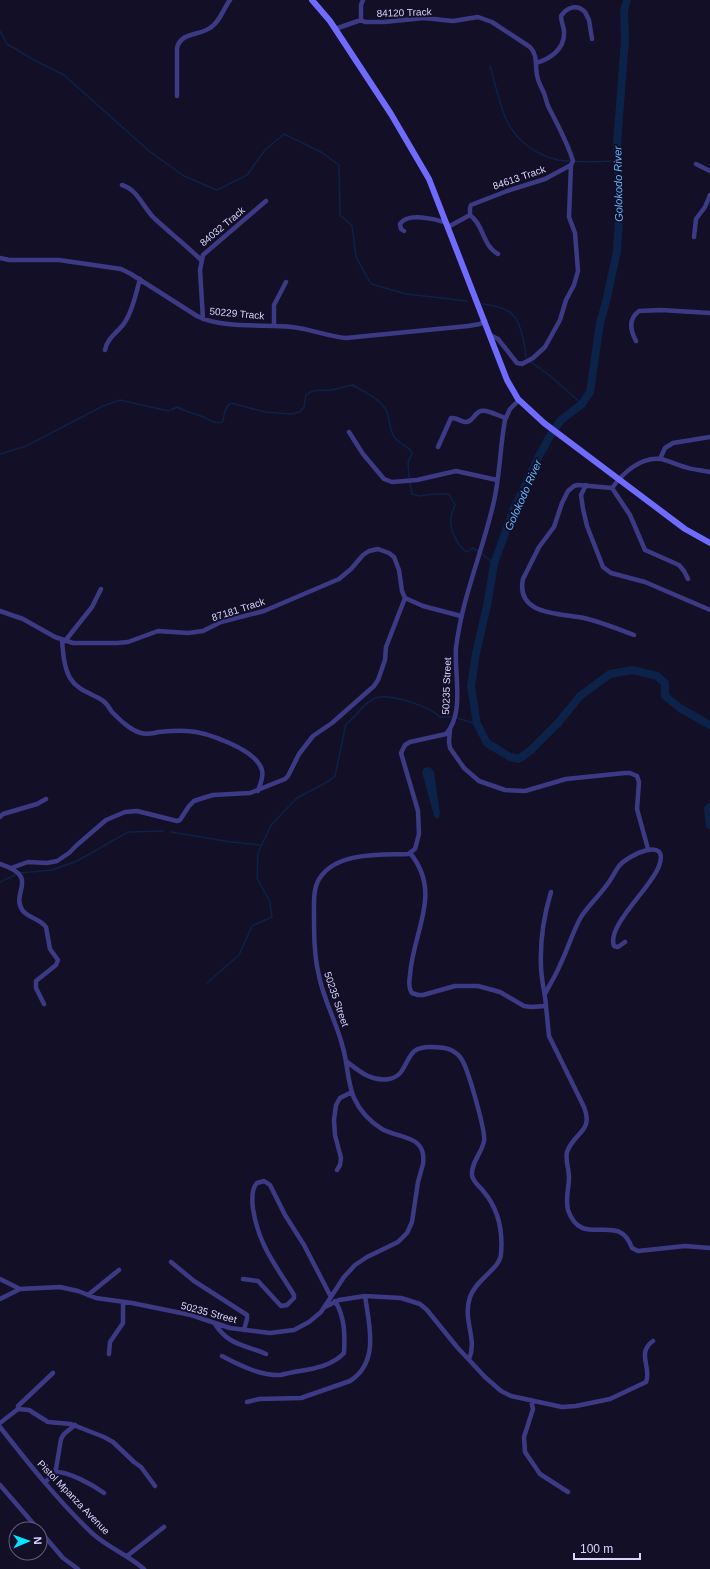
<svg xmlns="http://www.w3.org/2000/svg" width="710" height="1569" viewBox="0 0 710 1569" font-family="Helvetica,sans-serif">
  <rect width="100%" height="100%" fill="#130f26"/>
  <path fill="#0c2248" d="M428,767L432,769L434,772L440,814L438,819L434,816L422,772L424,768Z"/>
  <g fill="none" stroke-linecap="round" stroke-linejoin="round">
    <path stroke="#0c2248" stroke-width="1.5" d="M0,31L7,44L34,60L64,75L149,151L184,176L217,190L247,175L265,150L284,134L321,152L339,165L340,215L352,226L356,257L371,284L406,294L467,301
      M490,66C495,83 499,103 506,119C515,139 533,153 554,159C570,164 600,161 618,161
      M483,304C493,306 505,307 513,315C521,323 525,345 526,357
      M531,362L549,375L582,404
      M171,410L177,407C184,411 193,413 201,416C208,419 212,422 220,423L223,421C224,415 225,406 231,403L265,412L291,414L300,412L304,407L306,395C315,388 320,391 331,390C338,389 346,386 353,385C364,392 383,400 387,412C390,421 389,432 396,439C401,445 409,446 412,453L408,463L409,479
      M0,454L26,446L103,406L120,400L169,411
      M410,483L412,494L419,496L434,494H449L455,505C454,509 451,513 451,517C449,529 457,546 467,552L473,548L478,551
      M482,554L494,564
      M457,718L477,724
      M171,832L231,842L260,845
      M20,873L52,870L77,861L128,832L163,831
      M0,882L15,875
      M207,983L239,955L252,926L272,917L270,902L257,878L258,853L271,825L297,798L329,781L335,776L346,724C356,717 361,706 373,699C387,691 430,707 440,717H451"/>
    <path stroke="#0c2248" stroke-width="8" d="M627,0L624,11L625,40L617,143L620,204L617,251L607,298L600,323L590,392L582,404L561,420L550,436L539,456L513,511L494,564L487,606L476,653L471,686L477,724L487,743L510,757L519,759L531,750L558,723L580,696L610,674L633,670L657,676L665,683V696L680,708L710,725
      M710,807L708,809L710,825"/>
    <path stroke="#3d3a85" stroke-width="4.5" d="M361,20V5L363,0
      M335,29L361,20L365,22H384L424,18L453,21L478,17L492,22L530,47C539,56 534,68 538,79C539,83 541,87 543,91C546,96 546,103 549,108C558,125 568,144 573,161L571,165L569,217L575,233L578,271L574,285L566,300L560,320L545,347L533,358L522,364L517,363L498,339L490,335
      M536,63C550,59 565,49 564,32C564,27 561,22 561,16C567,7 577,4 585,12L589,20L592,39
      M177,96V48C181,32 198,36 210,28C220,22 223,9 230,0
      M696,164L710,171
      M122,185C138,190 142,206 154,218C169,232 186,245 201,260
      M470,215V208L471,205L507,191L545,179L571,165
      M448,227L470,215C484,225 482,245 498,254
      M404,231L401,229L400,224C407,212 436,219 447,223
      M694,237L696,219L705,207L710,195
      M0,258L9,260H59L121,269L131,274L197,316C222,329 264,324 292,327C310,329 327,336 346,338L468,326L480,324L485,321
      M203,319L200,270L203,255L266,201
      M274,326V305L286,282
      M636,341C630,330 628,319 639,311L661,310L710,313
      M105,350C108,336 118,333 125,322C133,310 136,293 140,279
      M349,432L363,454L384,479L392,482L417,480L456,471L497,480
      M438,447L451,418C457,417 460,422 466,422C473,422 474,413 481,411C487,409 499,416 505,418
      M660,459L665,448L673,443L710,437
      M586,485L581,495L583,509L587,526L603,567L611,573L645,582L710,610
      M612,488L630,515L645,550L679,565L684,571L688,579
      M0,611L23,619L55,637L73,643H117L128,642L158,631L188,633L203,631L221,622L264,611L339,579L351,569L363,555L369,551L378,549L389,553L394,557L399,570L402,591L405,598L423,606L461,616
      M634,635C618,629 601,622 584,618C562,613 515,616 523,579L539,547L554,527L562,503L568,491L574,486L578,485L612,488C623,473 641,456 661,459C670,461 677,465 685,467C693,470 702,470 710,472
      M62,640C63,653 64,667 70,678C78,691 91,693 102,700C107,703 109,708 112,712C120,720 130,730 141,733C148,735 153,733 159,732C168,731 178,730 187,731C206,732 256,749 262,770C264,777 260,784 258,791
      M65,641L92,607L101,589
      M450,729L449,742L450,748L464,768L479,781L505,790L525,791L566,779L625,773H630L637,776L639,782L637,809L648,849
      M0,817L3,814L37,804L46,799
      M410,853C443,893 413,931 410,975C409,981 408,988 412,993L418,995H423L455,986H478L500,992L524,1006L531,1007L546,1006L549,1036L584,1107C594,1132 574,1132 567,1152C565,1160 569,1169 569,1177C569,1189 565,1198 568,1210C582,1251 618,1209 632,1248L638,1251L685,1246L710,1248
      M0,864C42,878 9,892 23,911C29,918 40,919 46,927L50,949L58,960L56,965L36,981V988L44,1004
      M11,868L28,862L47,863L57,861L69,853L77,845L106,820L125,812L137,811L177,821L180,820L189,806L194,801L203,798L213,795L250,793L285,779L288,776L299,754L313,736L332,723L374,686L378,680L385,660L386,647L405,598
      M545,994C550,984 556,975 560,965C568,949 572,933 581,917C588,906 598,897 606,886C611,880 614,873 619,866C628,855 670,835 659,866C652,887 606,926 614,946L618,947L625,942
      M546,1006C545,992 541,979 541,966C540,942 544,915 551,892
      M346,1061C359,1071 371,1082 389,1079C394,1078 398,1076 401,1072C411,1058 409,1047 430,1047C437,1047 445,1047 451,1050C455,1052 460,1056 462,1060C468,1069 486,1132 484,1141C482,1153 471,1162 472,1175C473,1183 480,1186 484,1192C499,1210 503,1231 501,1254C500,1269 476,1279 470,1297C462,1320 478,1339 469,1359
      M337,1170L340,1165L341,1158L335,1135L334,1120L336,1105L340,1098L352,1092
      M171,1262L194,1281L247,1315V1319L244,1330
      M0,1279L20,1289
      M243,1279L258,1281L281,1306L287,1305L294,1298V1295C275,1264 259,1246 253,1209C252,1201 251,1189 257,1183L264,1181L270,1185L285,1215L304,1245L331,1297
      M88,1295L119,1270
      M0,1299L20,1289L60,1287L78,1291L96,1298L132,1303L191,1315L230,1328L270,1333L294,1330L309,1322L321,1312L344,1277L355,1265L367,1257L398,1242L407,1233L412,1222L418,1182L423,1164C427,1135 400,1139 382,1129C369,1121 360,1111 354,1098C347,1081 348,1065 343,1048C337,1023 324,1001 319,976C314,955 314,934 314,913C314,900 313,885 322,875C340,852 381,855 408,854L415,849L419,834L418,811L401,753L405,745L410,742L446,734C465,713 454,674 456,648C462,597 483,551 494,501C500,475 500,447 505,420L510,409L519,400
      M325,1307L339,1300L365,1296L401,1298L420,1304L427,1310L457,1347L485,1377L501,1391L511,1396L562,1407L576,1406L610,1399L646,1382C652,1368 636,1353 653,1341
      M215,1324C228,1345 245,1345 266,1354
      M109,1354L110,1342L123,1323V1302
      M222,1356C239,1365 261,1376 281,1375C303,1369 328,1370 344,1353C345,1335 345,1317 335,1301
      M531,1400L533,1409L524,1437L525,1452L540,1474L568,1492
      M247,1402L259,1399L301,1398L350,1381C380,1362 369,1324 365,1296
      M18,1409L29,1410L48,1422L71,1424L104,1437L113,1442L134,1462L141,1467L155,1486
      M0,1423L18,1409V1406L53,1373
      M0,1427C29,1464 59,1502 93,1534C109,1548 128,1555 144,1569
      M55,1472C68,1471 93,1485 104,1493
      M45,1483L56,1469L61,1439L64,1434L75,1425
      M0,1485L38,1529
      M40,1531L63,1558L78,1569
      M127,1556L164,1527"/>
    <path stroke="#6f6bff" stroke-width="6" d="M312,0L330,21L391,114L429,179L507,380L518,399L544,423L685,529L710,543"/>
  </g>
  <g text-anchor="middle" stroke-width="4" stroke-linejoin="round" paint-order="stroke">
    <g font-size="10" fill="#d9d4ff" stroke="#130f26">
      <text transform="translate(404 12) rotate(-2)" y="4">84120 Track</text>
      <text transform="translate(519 177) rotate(-19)" y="4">84613 Track</text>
      <text transform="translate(222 226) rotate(-40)" y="4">84032 Track</text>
      <text transform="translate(237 313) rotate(5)" y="4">50229 Track</text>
      <text transform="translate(238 609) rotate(-18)" y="4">87181 Track</text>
      <text transform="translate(446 686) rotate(-88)" y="4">50235 Street</text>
      <text transform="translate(337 999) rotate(71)" y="4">50235 Street</text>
      <text transform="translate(209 1312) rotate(15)" y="4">50235 Street</text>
      <text transform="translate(74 1497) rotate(46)" y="4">Pistol Mpanza Avenue</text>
    </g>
    <g font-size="11" font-style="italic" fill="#62b6ff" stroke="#130f26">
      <text transform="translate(618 184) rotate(-91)" y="4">Golokodo River</text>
      <text transform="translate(523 495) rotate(-66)" y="4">Golokodo River</text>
    </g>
  </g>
  <g transform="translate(28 1541) rotate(88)"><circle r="19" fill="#130f26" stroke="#625e7d"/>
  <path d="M0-3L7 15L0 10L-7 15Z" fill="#00e5ff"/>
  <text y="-6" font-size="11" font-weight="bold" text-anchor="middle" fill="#d9d4ff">N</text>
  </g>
  <path d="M574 1553v6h66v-6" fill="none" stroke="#d9d4ff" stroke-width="2"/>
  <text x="580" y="1553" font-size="12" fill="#d9d4ff" stroke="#130f26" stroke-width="3" paint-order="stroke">100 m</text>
</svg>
